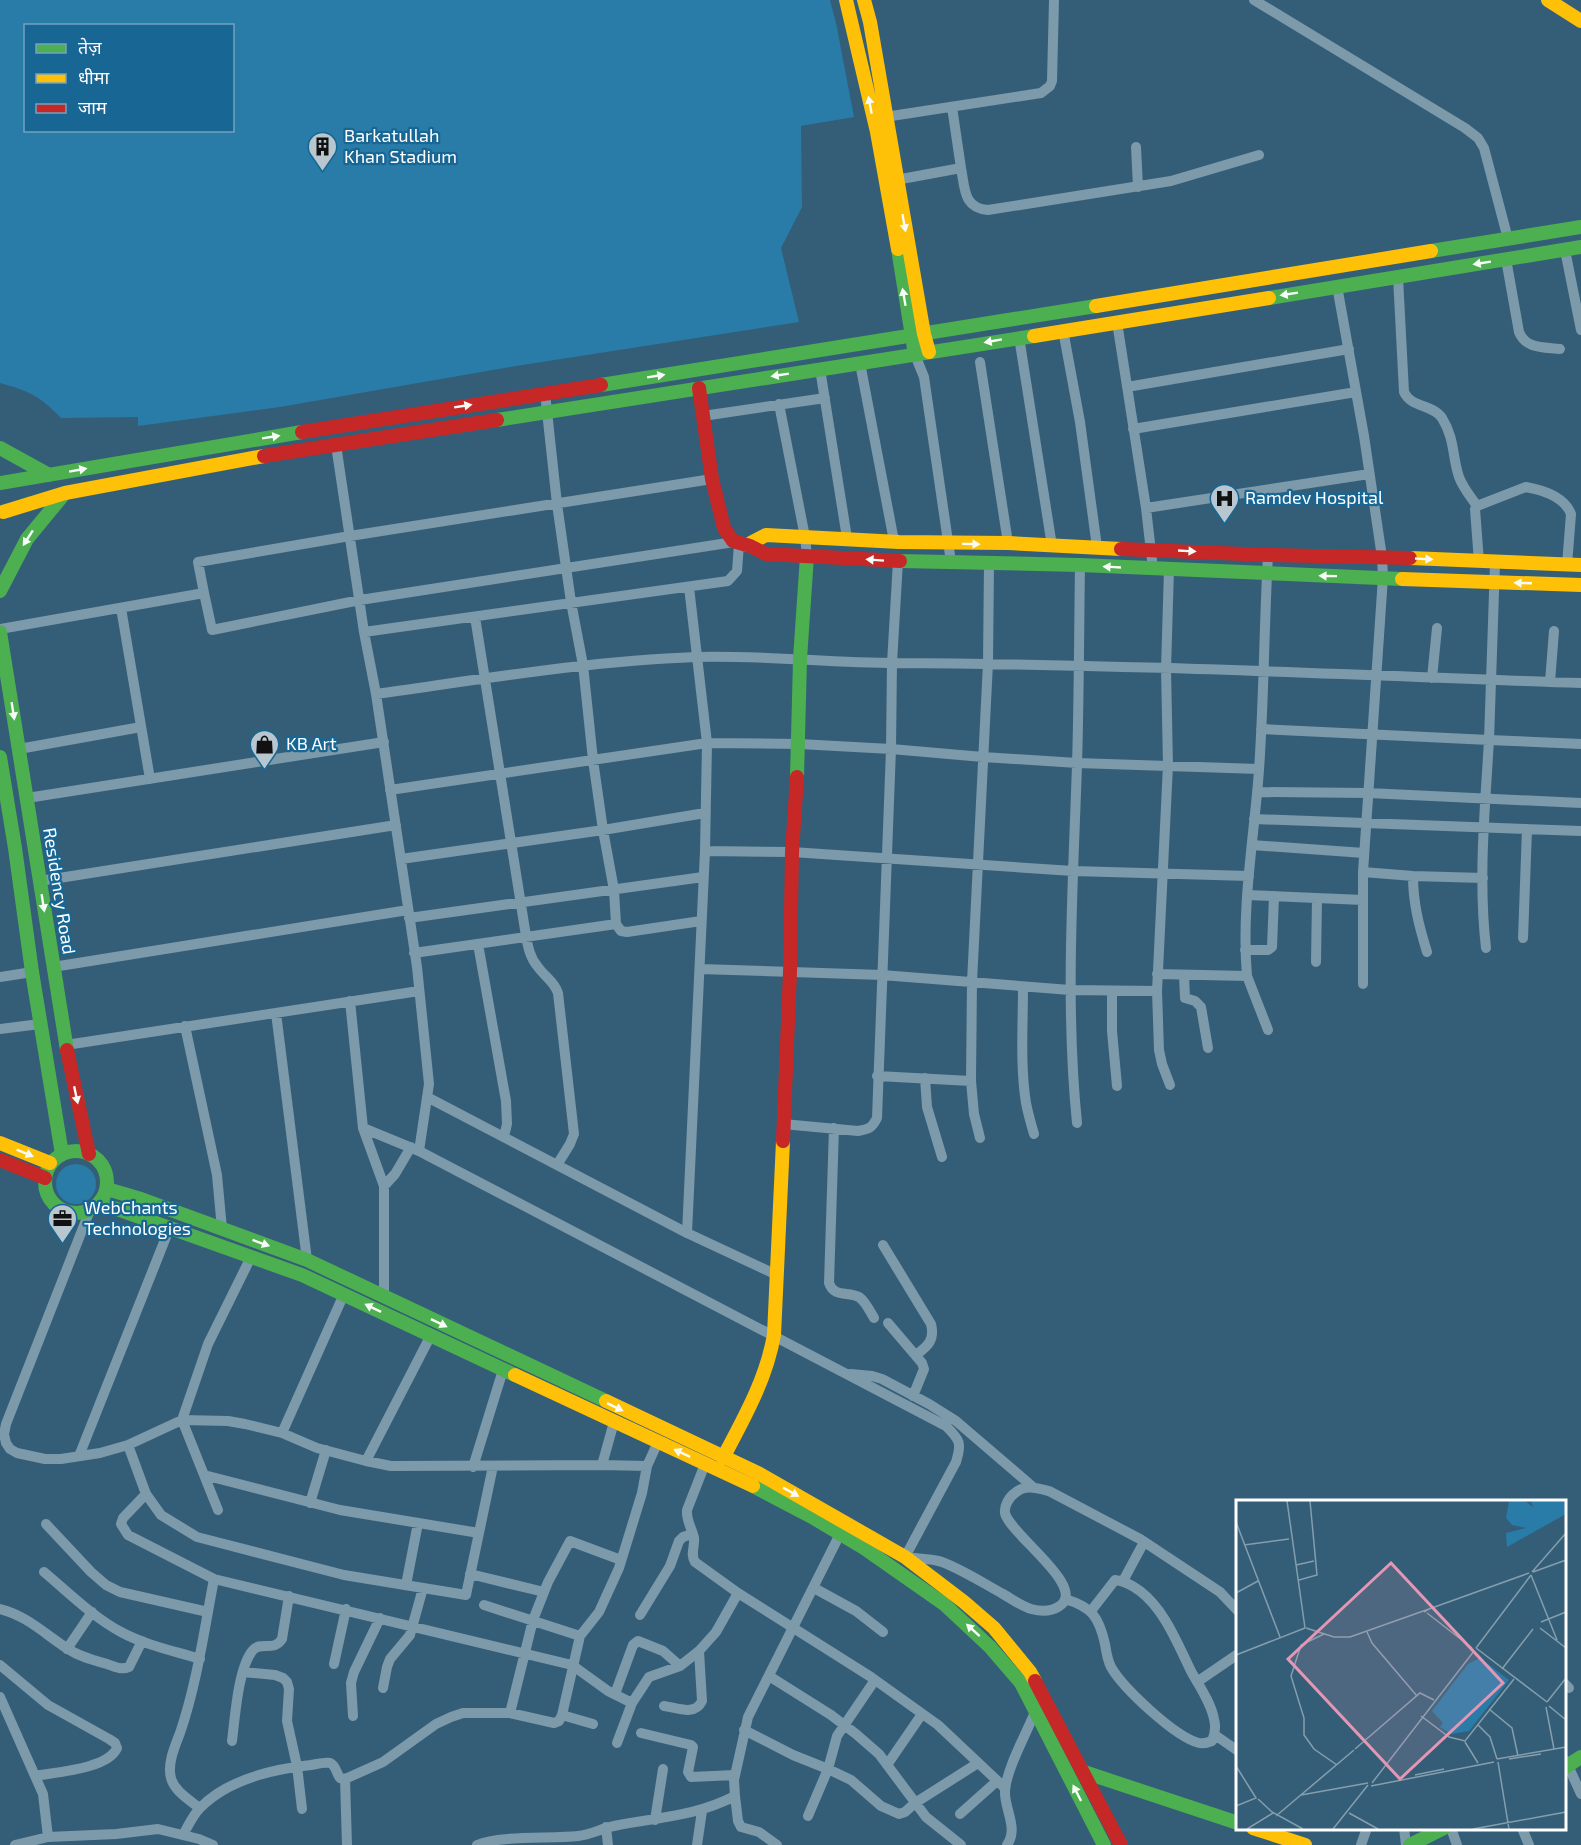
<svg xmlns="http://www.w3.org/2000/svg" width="1581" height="1845" viewBox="0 0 1581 1845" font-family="'Exo 2','Noto Sans Devanagari',sans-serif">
  <rect width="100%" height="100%" fill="#345e77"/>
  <path fill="#297ba8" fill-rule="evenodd" d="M0,0H830L836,23L854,117L801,126L802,207L781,248L799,322L516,366L280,407L138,426V417L61,418C40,396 29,391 0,383ZM26,26H232V130H26Z
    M56 1184a20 20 0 1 1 40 0a20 20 0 1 1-40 0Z"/>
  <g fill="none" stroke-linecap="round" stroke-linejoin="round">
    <path stroke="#7c9aa9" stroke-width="10" d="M1254,0L1465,128L1478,138L1484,148L1508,239
      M885,117L1041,93L1050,86L1052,81L1054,0
      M1136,147L1138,187
      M961,168C965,188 963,208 988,210L1171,181L1259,155
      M896,180L961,168L952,107
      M1565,250L1581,330
      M1506,259L1519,332C1526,349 1543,347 1560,349
      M1398,277L1404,392C1411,408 1433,404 1442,418C1455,439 1452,456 1459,477C1463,488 1471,497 1477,506
      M1337,286L1364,436L1382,557L1383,577L1363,872V984
      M1117,322L1146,508L1153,569
      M1063,330L1080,422L1097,547
      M1019,337L1052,546
      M915,355L924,377L951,562
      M980,362L1008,543
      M860,363L894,541
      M820,369L847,538
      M1127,387L1349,349
      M545,393L557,504L571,602L583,665L593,760L603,830L614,890L616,924L621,931L627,932L701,921
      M779,404L805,537L807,556
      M703,416L825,398
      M1133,429L1356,392
      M336,445L364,632L376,694L417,967L429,1084L419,1151
      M1146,508L1369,474
      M1479,562L1475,509L1477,506L1526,487C1543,490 1564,496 1571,514L1567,565
      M1495,563L1489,740L1581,744
      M1169,569L1166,669L1168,765L1157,991L1159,1050L1162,1064L1170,1085
      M689,587L707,743L705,851L687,1233L777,1275
      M204,593L198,562L350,536L712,479
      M121,608L150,779
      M475,617L526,936C528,947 530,958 538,967C545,977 554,981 558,993L574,1134L570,1144L557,1165
      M0,629L204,593L212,630L360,600L734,542
      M364,632L728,581L737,571L739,544
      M1432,678L1437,628
      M1550,682L1554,631
      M376,694C483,679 588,661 696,657C762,655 829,663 896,663C1124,664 1353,675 1581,683
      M1261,729L1489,740C1485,809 1478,879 1486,948
      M19,749L141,727
      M390,790L707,743L799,744L891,749L983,757L1077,763L1259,769
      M1257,792L1368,793L1581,803
      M27,798L384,742
      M1254,819L1581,831
      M1252,845L1364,853
      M705,851L792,852L1073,871L1249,876
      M401,859L603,830L705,813
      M1363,872L1413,876L1483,878
      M1413,876C1413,903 1419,926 1427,952
      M40,881L396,825
      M1247,895L1363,900
      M409,918L703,877
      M1523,938L1527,829
      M478,944L506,1101L507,1124L504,1137
      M1245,950H1268L1272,947L1274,896
      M414,953L616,924
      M1316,962L1317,898
      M53,967L408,910
      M700,969L882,975L1070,990L1157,991
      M1157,974L1247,976C1241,908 1254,839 1259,770C1264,698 1264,626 1268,555
      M1184,975L1185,998L1195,1001L1201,1007L1208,1048
      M1247,976L1268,1030
      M0,977L32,972
      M1023,987C1023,1025 1020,1065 1026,1103C1028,1113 1031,1124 1034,1134
      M1112,991V1031L1117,1086
      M350,1001L363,1128L384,1186
      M276,1013L307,1260
      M185,1026L217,1175L222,1229
      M0,1029L40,1024
      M66,1045L419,991
      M877,1076L971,1081
      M925,1078L927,1107L942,1157
      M427,1097L687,1233
      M1077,1123C1065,1004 1073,885 1077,765C1079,699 1079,632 1080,565
      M783,1124L858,1131C869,1129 872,1128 877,1118L891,749L892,663L898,561
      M363,1128L419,1151L946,1426C960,1440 962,1443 956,1462L905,1557C917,1559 931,1558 942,1562C963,1570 983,1583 1003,1594C1012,1599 1021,1606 1031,1609C1039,1611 1050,1612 1058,1607C1091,1589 1009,1534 1005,1513C1004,1506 1009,1497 1015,1493C1025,1484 1037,1488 1049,1491L1140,1539L1220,1592L1238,1611
      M834,1128L829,1283C834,1298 848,1291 859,1297C865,1301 870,1311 874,1318
      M980,1138L974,1114L971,1081L972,982L988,663L989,564
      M90,1210L6,1424L4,1434L6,1443L10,1449L17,1453L45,1459H61L100,1453L128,1445L182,1420L228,1421L245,1424L282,1433L317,1448L366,1461L391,1466L602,1465L614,1422
      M883,1245L931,1324C935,1340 928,1346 916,1355
      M384,1296V1186L395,1174L411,1147
      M888,1323L922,1363L924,1369L913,1396
      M851,1374L872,1376L882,1379L929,1404L956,1421L1033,1487
      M282,1433L344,1294
      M128,1445L146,1494L161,1515L197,1537L344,1575L466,1595L493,1466
      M79,1456L170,1227
      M366,1461L431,1335
      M705,1464L687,1510C686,1521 692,1528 694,1538C695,1547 690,1554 695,1562L738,1593L871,1677L938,1725L1005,1788
      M602,1465L647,1466
      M473,1467L503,1370
      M204,1475L340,1510L479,1533
      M146,1494L123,1518L121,1524L128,1535L214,1579L572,1665L608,1691L632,1703L649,1677L680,1666L699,1651L716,1632L738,1593
      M310,1503L326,1450
      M218,1510L182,1420L208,1344L251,1257
      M46,1524L91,1572L106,1585L120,1592L208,1612
      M44,1572C68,1592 93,1617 121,1632C145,1645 174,1651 200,1659
      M470,1574L544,1592
      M1123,1581L1144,1542
      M406,1585L418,1523
      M814,1588L856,1611L883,1632
      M1065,1599C1092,1607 1099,1617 1105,1644C1106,1651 1108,1661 1111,1667C1123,1688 1175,1737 1199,1743C1203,1744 1207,1743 1212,1741C1215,1734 1216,1726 1214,1719C1211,1703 1200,1687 1192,1673C1178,1645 1165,1610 1140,1591C1132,1585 1124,1581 1115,1580L1091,1611
      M484,1605L580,1636
      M0,1609C26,1615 46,1635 68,1649C80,1657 93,1660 107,1664C115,1667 121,1670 129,1667L142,1641
      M640,1615L670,1566L679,1541L683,1537L692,1534
      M67,1649L92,1612
      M334,1664L346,1609
      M0,1665L48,1705L109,1739L115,1743L117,1748C108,1769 56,1772 35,1776
      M243,1672L275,1675L283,1678L287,1682L289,1689L287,1721L297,1766L302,1809
      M769,1676L831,1715L856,1734L879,1754L926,1817L961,1845
      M1197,1682L1238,1654
      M1564,1683L1569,1688
      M383,1688L387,1667L390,1659L410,1635L423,1588
      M615,1694L633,1645L638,1641L663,1651L680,1666
      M0,1697L43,1794L48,1837
      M664,1706C678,1708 695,1716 702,1701L699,1651
      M510,1713L554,1723L559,1721L562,1715L580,1636L599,1612L619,1568L642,1493L647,1466L658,1442
      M562,1715L593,1724
      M353,1716L351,1683L354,1672L380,1618
      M744,1730L793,1755L828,1769L851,1780L881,1806L899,1814L905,1812L915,1803L978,1763
      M641,1733L691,1745L693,1747L688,1772L691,1777L735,1775
      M1215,1735L1238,1751
      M232,1741C235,1718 238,1667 253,1650C261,1641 274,1652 282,1639L289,1596
      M617,1743L632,1703
      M1566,1761L1581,1794
      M887,1765L922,1714
      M345,1779L347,1845
      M735,1796L738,1821L741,1827L759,1832L777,1845
      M199,1808C190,1800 174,1791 171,1778C167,1764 175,1746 180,1733C197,1683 204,1631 214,1579
      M960,1814L997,1781
      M808,1816L828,1769L837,1736L875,1680
      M655,1820L663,1769
      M606,1827L608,1845
      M1404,1828L1406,1845
      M1451,1828L1457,1845
      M1522,1828L1529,1845
      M183,1835C188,1826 193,1815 200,1808C227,1780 274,1769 311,1765C317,1764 324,1762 330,1763C336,1765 336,1773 340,1778L345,1779L383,1762L436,1724L451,1717L463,1713H510L533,1620L548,1582L570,1541L621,1560
      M15,1845L48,1837L116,1834L158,1829L199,1839L213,1845
      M477,1845C501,1835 550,1839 578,1836C591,1835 602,1828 614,1826C657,1817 694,1817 735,1796L734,1780L748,1717L840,1534
      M697,1845L702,1811
      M1007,1845C1019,1828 1004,1809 1005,1791C1006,1770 1027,1732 1035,1712
      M1361,1845L1367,1828"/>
    <path stroke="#4caf50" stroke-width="14" d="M898,249L915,355
      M1431,251L1581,227
      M1269,298L1581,247
      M601,385L1096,306
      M497,420L1034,336
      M0,448L49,475
      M0,483L302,432
      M900,561L1080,565L1402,579
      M0,591L27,539L64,494
      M0,632L67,1050
      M0,757L15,848L32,972L62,1154
      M797,777L800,659L807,556
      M45 1182a31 31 0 1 1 62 0a31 31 0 1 1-62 0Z
      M107,1189L141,1199L307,1260L606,1401
      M100,1203L302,1275L515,1375
      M753,1486L812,1517L864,1548L944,1604L990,1647L1021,1683L1104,1845
      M1564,1768L1581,1757
      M1084,1772L1238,1823
      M1410,1845L1444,1828"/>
    <path stroke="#ffc107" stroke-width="14" d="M846,0L877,132L898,249
      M864,0L870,22L924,334L929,352
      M1548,0L1581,21
      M1096,306L1431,251
      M1034,336L1269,298
      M3,512L65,493L264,456
      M747,545L766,535L899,542L1008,543L1121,549
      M1410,558L1581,565
      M1402,579L1581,585
      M0,1143L50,1163
      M515,1375L753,1486
      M606,1401L758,1473L905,1557L964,1602L994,1628L1030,1672L1035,1681
      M723,1458C744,1418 766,1380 774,1335L783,1141
      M1253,1828L1305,1845"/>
    <path stroke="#c62828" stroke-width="14" d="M699,388L712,479L724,528L733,541L750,546L766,554L900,561
      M302,432L601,385
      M264,456L497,420
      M1121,549L1268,555L1410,558
      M67,1050L89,1154
      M783,1141L790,972L792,852L797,777
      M0,1160L45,1178
      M1035,1681L1121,1845"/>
  </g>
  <defs><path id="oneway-solid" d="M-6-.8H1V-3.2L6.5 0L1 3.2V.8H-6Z" transform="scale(1.5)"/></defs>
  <g fill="#f6fbf6">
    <use href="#oneway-solid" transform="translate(870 105) rotate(-101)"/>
    <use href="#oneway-solid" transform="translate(904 223) rotate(80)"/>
    <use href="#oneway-solid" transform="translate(1482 263) rotate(171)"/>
    <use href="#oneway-solid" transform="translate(1289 294) rotate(171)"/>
    <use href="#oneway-solid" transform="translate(904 297) rotate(-100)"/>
    <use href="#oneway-solid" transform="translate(993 341) rotate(170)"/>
    <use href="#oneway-solid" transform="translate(780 375) rotate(171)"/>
    <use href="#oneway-solid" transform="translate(656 376) rotate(-9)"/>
    <use href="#oneway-solid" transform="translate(463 406) rotate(-9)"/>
    <use href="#oneway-solid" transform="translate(271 437) rotate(-9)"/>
    <use href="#oneway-solid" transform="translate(78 470) rotate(-10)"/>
    <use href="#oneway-solid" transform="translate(28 538) rotate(123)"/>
    <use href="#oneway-solid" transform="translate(971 544) rotate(1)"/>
    <use href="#oneway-solid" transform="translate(1187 551) rotate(3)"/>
    <use href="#oneway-solid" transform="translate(1424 559) rotate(3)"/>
    <use href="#oneway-solid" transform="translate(875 560) rotate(-176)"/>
    <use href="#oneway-solid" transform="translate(1112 567) rotate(-177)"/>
    <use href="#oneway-solid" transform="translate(1328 576) rotate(-179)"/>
    <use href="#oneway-solid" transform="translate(1523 583) rotate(-178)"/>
    <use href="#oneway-solid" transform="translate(13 711) rotate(81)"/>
    <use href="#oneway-solid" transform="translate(43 903) rotate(81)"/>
    <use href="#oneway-solid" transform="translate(76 1095) rotate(78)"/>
    <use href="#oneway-solid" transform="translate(25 1153) rotate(22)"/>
    <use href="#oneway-solid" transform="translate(261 1243) rotate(20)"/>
    <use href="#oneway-solid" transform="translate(373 1308) rotate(-154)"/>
    <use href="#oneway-solid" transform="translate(439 1323) rotate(26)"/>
    <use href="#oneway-solid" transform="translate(615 1407) rotate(26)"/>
    <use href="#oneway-solid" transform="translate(682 1453) rotate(-155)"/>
    <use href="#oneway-solid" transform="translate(791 1492) rotate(29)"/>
    <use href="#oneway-solid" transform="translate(973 1630) rotate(-138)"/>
    <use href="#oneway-solid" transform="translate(1077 1793) rotate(-117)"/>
  </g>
  <defs>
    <symbol id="building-pin" viewBox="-11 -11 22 30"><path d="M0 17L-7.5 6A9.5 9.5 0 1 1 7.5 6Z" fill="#b8c7cf" stroke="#176694"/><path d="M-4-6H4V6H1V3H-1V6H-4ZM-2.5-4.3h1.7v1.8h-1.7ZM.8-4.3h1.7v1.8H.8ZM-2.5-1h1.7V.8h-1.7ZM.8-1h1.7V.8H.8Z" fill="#111"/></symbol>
    <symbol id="hospital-pin" viewBox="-11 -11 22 30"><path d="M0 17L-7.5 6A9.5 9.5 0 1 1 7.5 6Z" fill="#b8c7cf" stroke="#176694"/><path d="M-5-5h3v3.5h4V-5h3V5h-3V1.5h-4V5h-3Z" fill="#111"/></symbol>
    <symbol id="shop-pin" viewBox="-11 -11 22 30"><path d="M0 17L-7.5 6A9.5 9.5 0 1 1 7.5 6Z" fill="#b8c7cf" stroke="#176694"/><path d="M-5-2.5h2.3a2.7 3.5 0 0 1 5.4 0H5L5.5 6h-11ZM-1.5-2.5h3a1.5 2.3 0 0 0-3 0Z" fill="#111"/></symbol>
    <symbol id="office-pin" viewBox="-11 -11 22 30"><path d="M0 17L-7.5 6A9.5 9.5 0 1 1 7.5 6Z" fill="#b8c7cf" stroke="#176694"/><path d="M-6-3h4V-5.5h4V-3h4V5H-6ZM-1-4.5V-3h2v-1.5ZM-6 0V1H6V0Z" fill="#111"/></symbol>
  </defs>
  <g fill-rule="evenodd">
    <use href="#building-pin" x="306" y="130" width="33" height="45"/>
    <use href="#hospital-pin" x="1208" y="482" width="33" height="45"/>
    <use href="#shop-pin" x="248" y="728" width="33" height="45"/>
    <use href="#office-pin" x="46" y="1202" width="33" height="45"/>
  </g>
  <g text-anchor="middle" stroke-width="4.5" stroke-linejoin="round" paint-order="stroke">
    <g font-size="18" fill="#fff" stroke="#176694" text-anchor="start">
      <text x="344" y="142">Barkatullah<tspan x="344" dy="21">Khan Stadium</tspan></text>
      <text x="1245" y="504">Ramdev Hospital</text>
      <text x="286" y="750">KB Art</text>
      <text x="84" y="1214">WebChants<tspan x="84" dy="21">Technologies</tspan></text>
    </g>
    <g font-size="18" fill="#fff" stroke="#176694">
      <text transform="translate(59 891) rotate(81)" y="6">Residency Road</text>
    </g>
  </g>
  <g transform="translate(1236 1500)">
    <rect width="330" height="330" fill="#345e77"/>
    <path d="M273,1H289L297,7L295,1H330V14L271,47L270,33L290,28L276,25L270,18ZM244,158L273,180L233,231L215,234L204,227L207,223L196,211L232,164Z" fill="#297ba8"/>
    <path fill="none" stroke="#859ead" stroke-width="1.5" d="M51,1L69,128M0,22L44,137M8,45L53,39M60,65L78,61M296,72L330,33M297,72L330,60M295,75L321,140M63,80L81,75L74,1M0,93L22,81M193,109L293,73M191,113L236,148M305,122L330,112M70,128L98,137H114L193,109L188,112M304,128L330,148M131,132L136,143L181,196M88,134L65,145L55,176L68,218V235L78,249L101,265M240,148L295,75M240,148L311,202M0,155L69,128M266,169L297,129M311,202L330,178M313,206L330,220M310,207L318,249M253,209L276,228L282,256M185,216L213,237L229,241L278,179M242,225L254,237L261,259M229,242L242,263M119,249L184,193L198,200M261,259L330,247M273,259L305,254M262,262L273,329M0,266L20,298L0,306M179,275L208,269M136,283L238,151M135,286L258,262M65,295L132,283M22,299L36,312L67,329M113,313L142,329M40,316L118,250M11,329L37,313M97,329L132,285M237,329L330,312"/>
    <path fill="#e497b5" fill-opacity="0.15" stroke="#e497b5" stroke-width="3" d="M155,63L267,183L164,279L52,159Z"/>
    <rect width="330" height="330" fill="none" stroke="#fff" stroke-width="3"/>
  </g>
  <rect x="24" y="24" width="210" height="108" fill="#176694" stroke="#74a3bf" stroke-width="1.5"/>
  <rect x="36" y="44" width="30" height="9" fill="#4caf50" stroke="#74a3bf" stroke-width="1.5"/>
  <text x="78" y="54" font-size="18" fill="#ffffff">तेज़</text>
  <rect x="36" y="74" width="30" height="9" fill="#ffc107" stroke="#74a3bf" stroke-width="1.5"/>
  <text x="78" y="84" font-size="18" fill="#ffffff">धीमा</text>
  <rect x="36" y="104" width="30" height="9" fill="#c62828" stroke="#74a3bf" stroke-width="1.5"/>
  <text x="78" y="114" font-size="18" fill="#ffffff">जाम</text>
</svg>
